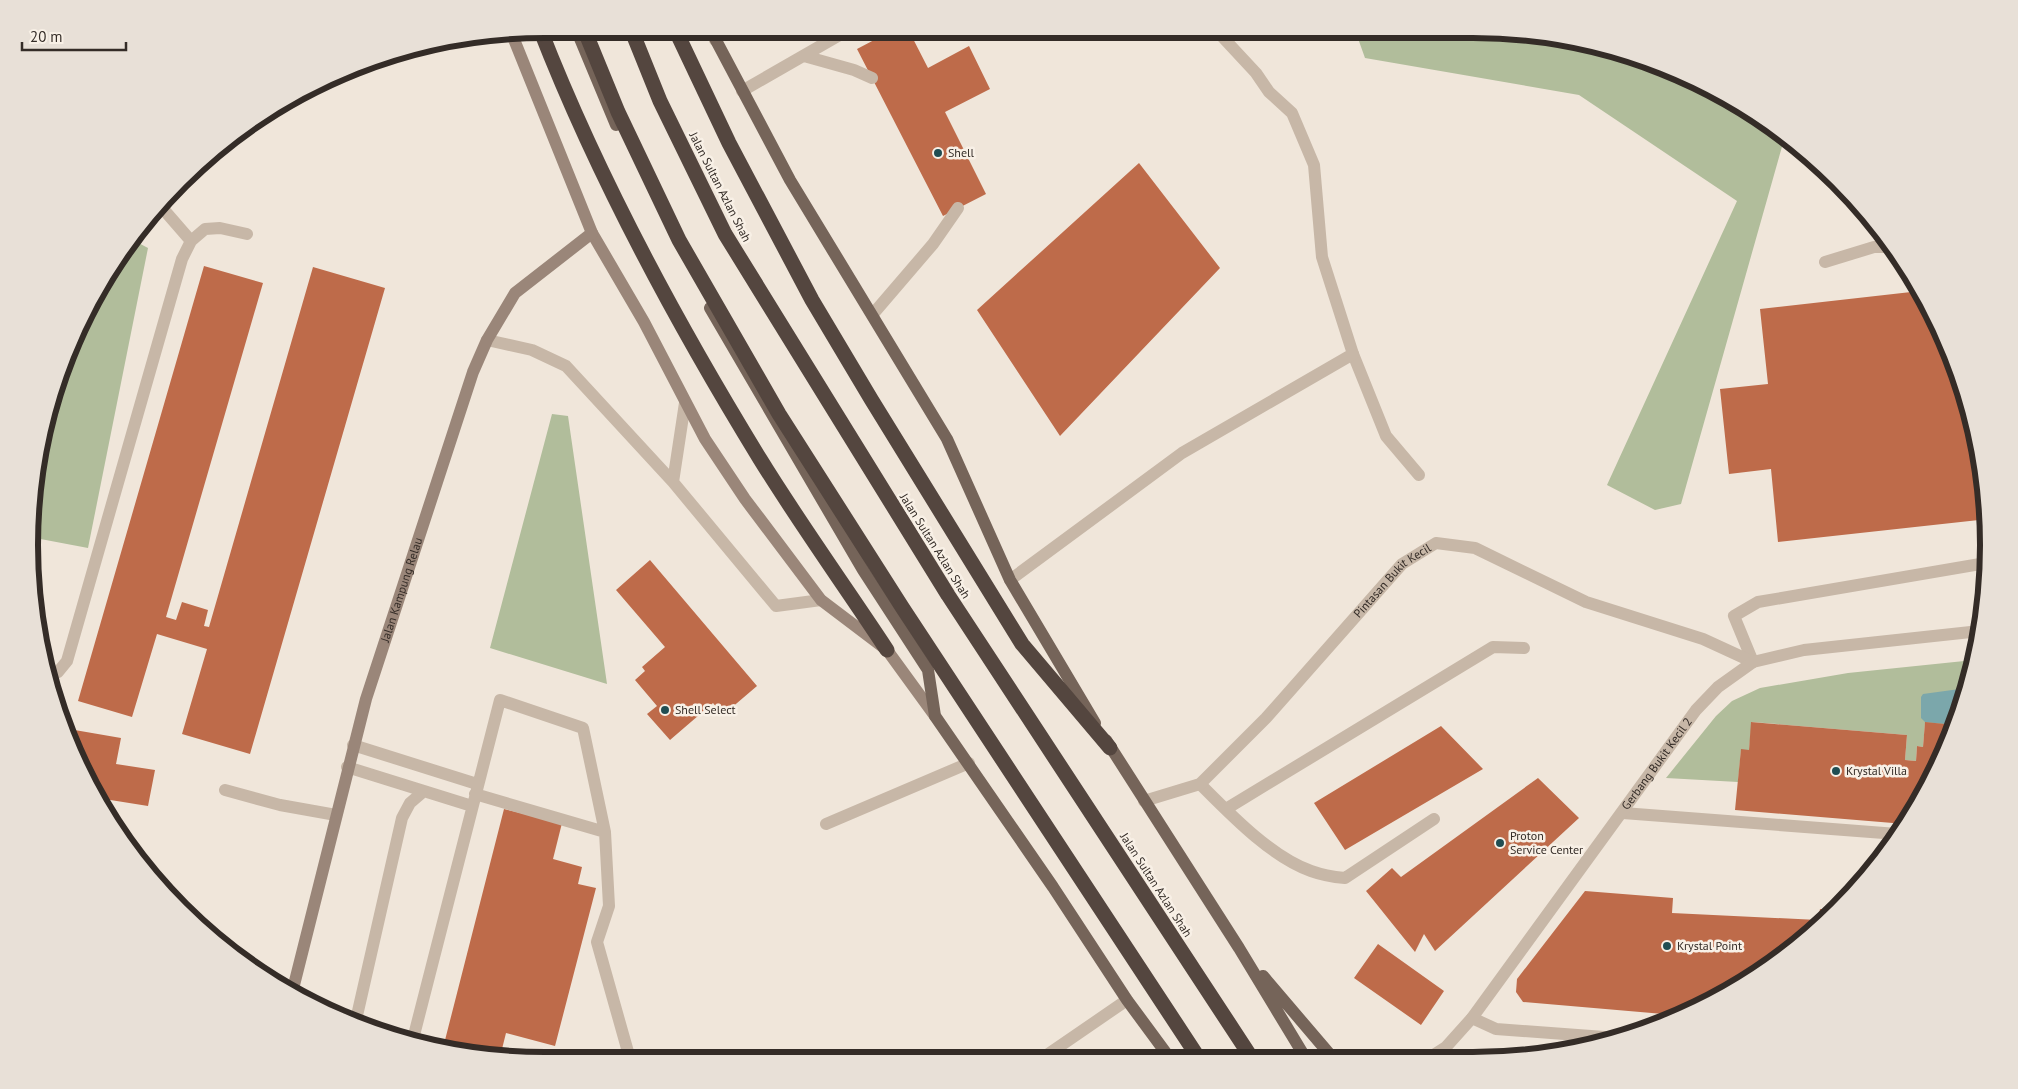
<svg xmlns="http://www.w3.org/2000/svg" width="2018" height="1089" viewBox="0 0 2018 1089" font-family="'PT Sans',sans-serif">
  <rect width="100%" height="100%" fill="#f0e6da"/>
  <path fill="#b1bd9b" d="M1355,30H1507L1607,46L1731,98L1785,136L1681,504L1655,510L1607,485L1737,201L1579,95L1365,58Z
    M131,239L148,248L88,548L30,537C30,436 69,319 131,239Z
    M552,414L568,416L607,684L490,648Z
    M1974,660L1962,710L1955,725L1925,723L1923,747L1917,746L1916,761L1905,760L1907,735L1752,722L1749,750H1741L1738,782L1666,778L1716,716L1732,701L1760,688L1848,673Z"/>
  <path fill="#7ba7ab" d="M1967,688L1962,710L1955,725L1925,722L1921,718V697L1923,694Z"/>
  <path fill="#be6b4a" d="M895,29H908L928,68L969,46L990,89L945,112L986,194L943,216L857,49Z
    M1139,163L1220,268L1060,436L977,310Z
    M204,266L263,283L166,617L176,620L182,602L208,610L204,626L209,627L313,267L385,288L250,754L182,734L207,649L157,634L132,717L78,701Z
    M1920,291L1936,316L1972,411L1988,519L1778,542L1771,469L1729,474L1720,389L1768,384L1760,309Z
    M650,560L757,686L723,715L713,703L670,740L647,714L657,706L635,680L645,671L642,667L665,647L616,590Z
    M1751,722L1907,735L1905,760L1916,761L1917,746L1923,747L1925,722L1955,725L1920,802L1905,824L1735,810L1741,749L1749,750Z
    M1441,726L1483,769L1345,850L1314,803Z
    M63,728L121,738L116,764L155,770L148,806L98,798L68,742Z
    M1538,778L1579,818L1435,951L1424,934L1415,952L1366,891L1392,868L1401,877Z
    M504,809L562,823L553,859L582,867L578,884L596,888L555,1046L506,1033L500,1057L443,1048Z
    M1585,891L1673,898L1672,913L1818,920L1820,909L1833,910L1760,973L1675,1015L1523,1002L1516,992L1517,979Z
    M1378,944L1444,991L1421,1025L1354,978Z"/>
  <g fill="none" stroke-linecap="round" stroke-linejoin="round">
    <path stroke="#b2a192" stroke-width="3" stroke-dasharray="2.5 2.5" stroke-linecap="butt" d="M1869,216L1870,224"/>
    <path stroke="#c7b7a7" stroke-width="12" d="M804,56L854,70L872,78
      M742,91L850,29
      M158,203L191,241
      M1825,262L1874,247H1893
      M873,314L933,244L958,208
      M487,340L532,350L566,366L673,482L776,606L821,600
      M1353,354L1386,436L1419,475
      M673,482L685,403
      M1753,662L1734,616L1758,602L1986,563
      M46,676L58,672L67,661L182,259L191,241L205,229L220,228L247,234
      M353,745L477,784
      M347,767L472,806
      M1200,784C1230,814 1271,857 1311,871C1322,875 1334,877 1345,878L1434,819
      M225,790L280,805L336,815
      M475,794L605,832L609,906L597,942L630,1059
      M1226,809L1493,647L1524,648
      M1623,813L1897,834
      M826,824L969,763
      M356,1020L402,818L410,803L424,791
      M412,1043L500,700L583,728L605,832
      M1044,1057L1127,1000"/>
    <g stroke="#c7b7a7" stroke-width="12">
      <path d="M715,40L728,29"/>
      <path d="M1010,580L1182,453L1353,354L1322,257L1314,165L1292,113L1269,92L1256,73L1216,30"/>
      <path id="s1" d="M1144,801L1200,784L1266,718L1402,564L1436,543L1475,548L1586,602L1703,639L1753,662"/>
      <path d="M1472,1018L1496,1029L1618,1038"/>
      <path id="s2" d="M1432,1056L1446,1047L1472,1018L1696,710L1718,687L1753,662L1804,650L1980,631"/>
    </g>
    <g stroke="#9a8679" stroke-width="12">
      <path d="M511,32L592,233L644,322L705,439L745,499L821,600L887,650L935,716"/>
      <path id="s3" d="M292,993L366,699L473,372L487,340L515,293L592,233"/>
    </g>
    <path stroke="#756459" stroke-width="12" d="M576,29L616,125
      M710,29L790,180L947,439L1010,580L1095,723
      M710,308L863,570L928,670L935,716L1053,887L1127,1000L1169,1057
      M1106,740L1239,948L1305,1057
      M1263,976L1332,1057"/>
    <path stroke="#54463f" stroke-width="15" d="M540,29C598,178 676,322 760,459C800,524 845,586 887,650
      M584,29L618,112L679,240L779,414L902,607L1198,1057
      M631,29L660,101L725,234L948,595L1251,1057
      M675,29L729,143L812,300L871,399L1022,644L1110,748"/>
  </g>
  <g fill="#204d52" stroke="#f8f0e6" stroke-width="2">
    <circle cx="938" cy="153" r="5"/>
    <circle cx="665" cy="710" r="5"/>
    <circle cx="1836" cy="771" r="5"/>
    <circle cx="1500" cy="843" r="5"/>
    <circle cx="1667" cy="946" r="5"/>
  </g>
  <g text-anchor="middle" stroke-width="5" stroke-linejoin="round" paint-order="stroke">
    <g font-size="12" fill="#342c27" stroke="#f8f0e6" text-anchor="start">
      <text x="948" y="157">Shell</text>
      <text x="675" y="714">Shell Select</text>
      <text x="1846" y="775">Krystal Villa</text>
      <text x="1510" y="840">Proton<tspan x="1510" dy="14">Service Center</tspan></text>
      <text x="1677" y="950">Krystal Point</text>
    </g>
    <g font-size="12" fill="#342c27" stroke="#f8f0e6">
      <text transform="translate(720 187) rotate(63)" y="4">Jalan Sultan Azlan Shah</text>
      <text transform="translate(935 546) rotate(58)" y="4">Jalan Sultan Azlan Shah</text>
      <text dy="4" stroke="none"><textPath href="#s1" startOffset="339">Pintasan Bukit Kecil</textPath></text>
      <text dy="4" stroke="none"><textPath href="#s3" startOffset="418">Jalan Kampung Relau</textPath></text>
      <text dy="4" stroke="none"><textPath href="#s2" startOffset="370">Gerbang Bukit Kecil 2</textPath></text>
      <text transform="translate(1156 885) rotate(57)" y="4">Jalan Sultan Azlan Shah</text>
    </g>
  </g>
  <path d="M0 0H2018V1089H0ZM545 38H1473A507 507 0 0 1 1980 545V545A507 507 0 0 1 1473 1052H545A507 507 0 0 1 38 545V545A507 507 0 0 1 545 38Z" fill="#e8e0d7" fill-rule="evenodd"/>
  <path fill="none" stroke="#342c27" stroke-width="6" d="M545 38H1473A507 507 0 0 1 1980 545V545A507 507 0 0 1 1473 1052H545A507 507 0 0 1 38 545V545A507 507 0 0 1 545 38Z"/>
  <path d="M22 42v8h104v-8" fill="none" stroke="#342c27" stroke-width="2.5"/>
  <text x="30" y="42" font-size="15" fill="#342c27" stroke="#f8f0e6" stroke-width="4" paint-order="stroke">20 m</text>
</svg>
